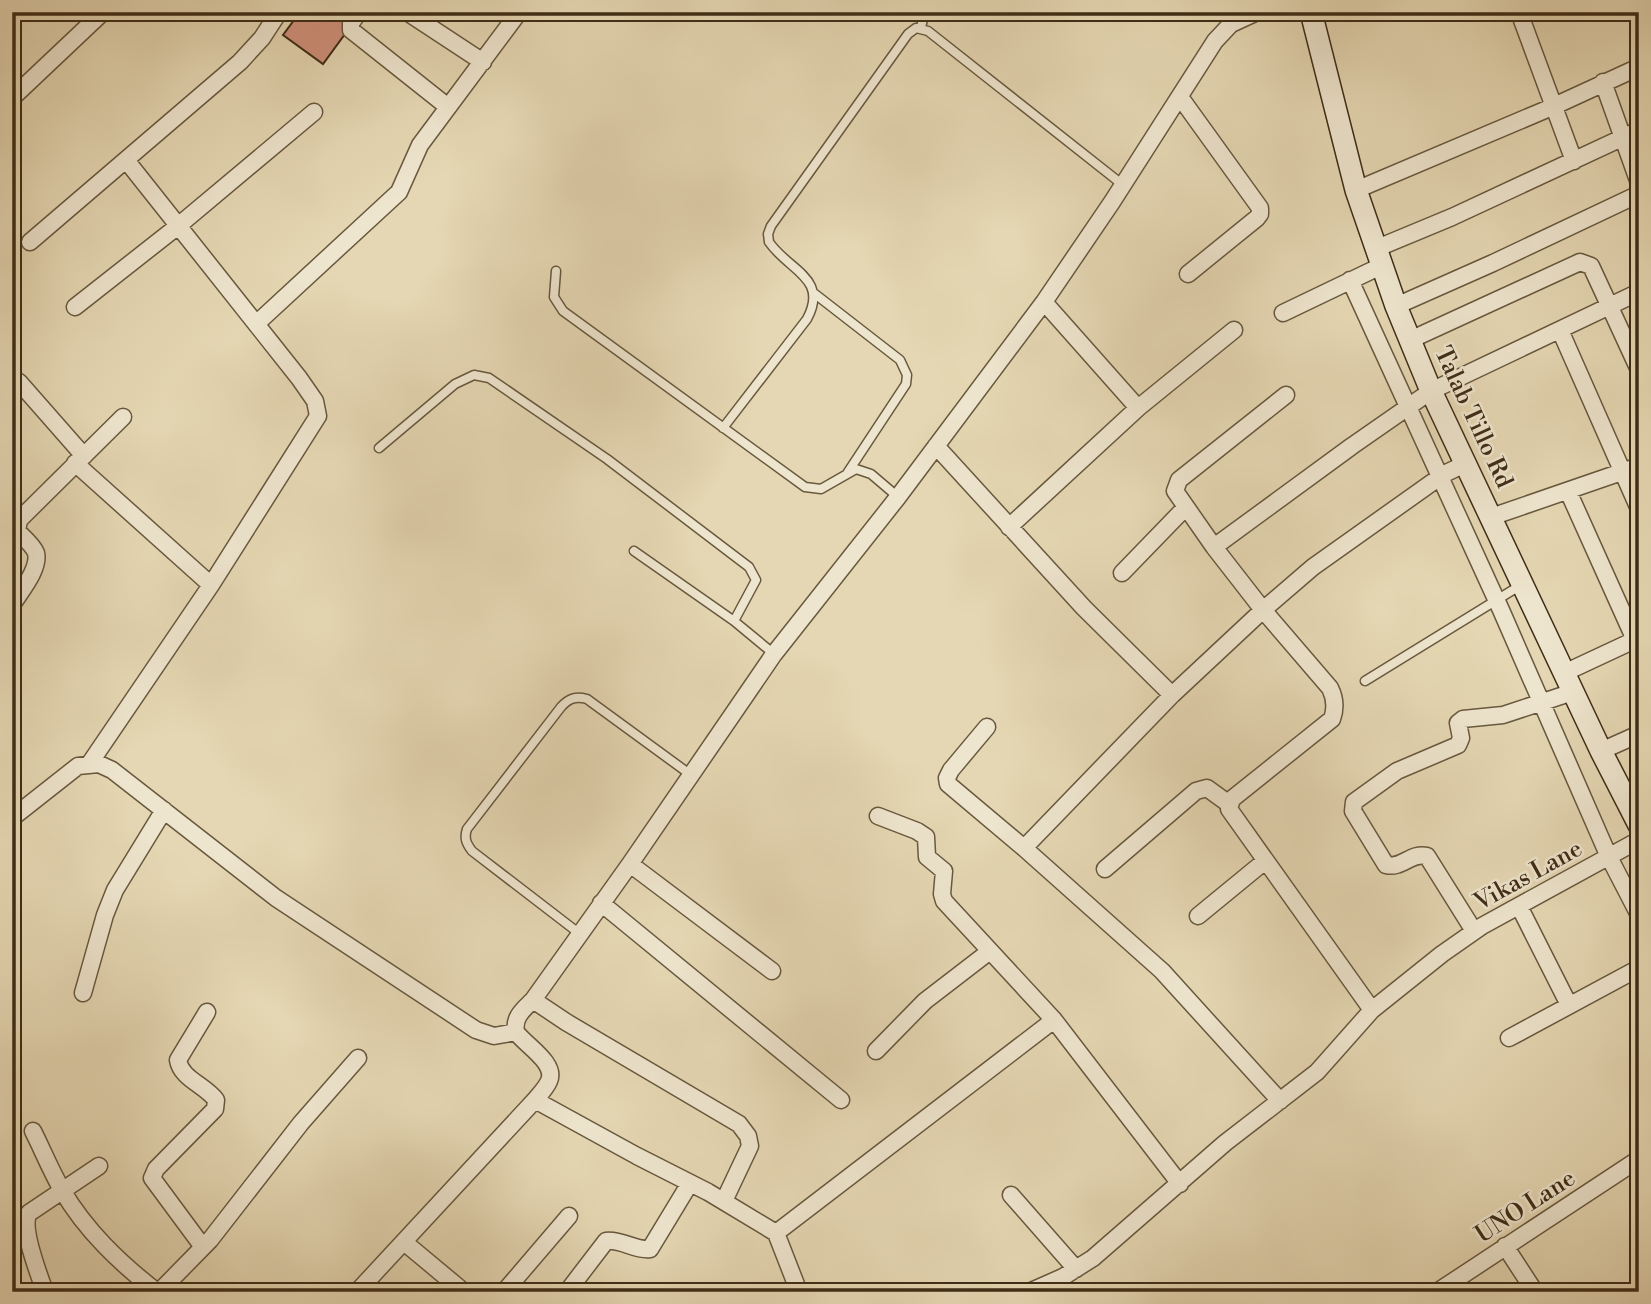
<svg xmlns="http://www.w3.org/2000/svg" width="1651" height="1304" viewBox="0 0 1651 1304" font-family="'Libre Bodoni',serif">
  <rect width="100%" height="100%" fill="#e5d7b3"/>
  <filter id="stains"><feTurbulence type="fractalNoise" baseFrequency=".00286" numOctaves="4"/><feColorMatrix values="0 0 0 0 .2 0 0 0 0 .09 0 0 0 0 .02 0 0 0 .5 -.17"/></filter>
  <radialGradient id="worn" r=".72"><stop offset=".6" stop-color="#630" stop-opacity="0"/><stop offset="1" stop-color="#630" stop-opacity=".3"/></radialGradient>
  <path fill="#d0917c" stroke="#3f2d17" stroke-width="2" d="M300,12H361L323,64L283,35Z"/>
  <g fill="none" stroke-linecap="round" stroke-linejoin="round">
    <defs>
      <path id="service" d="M921,27L925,12
        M556,271L554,297L563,311L805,487L821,489L856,469L871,474L898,497
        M815,294L900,360L907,375L906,384L848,472
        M723,428L807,319C829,278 789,271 769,242L768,234L771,226L908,34L916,28L928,31L1123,185
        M379,448L455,384L474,375L489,378L607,459L749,567L756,580L734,621
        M634,551L734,621L774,654
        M1365,681L1521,585
        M580,934L472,851C466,843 464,838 467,829L561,707C569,698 576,696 587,699L691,775"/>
      <path id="minor" d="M359,12L351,23V30L448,107
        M407,12L483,62
        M1519,12L1574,161
        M1603,82L1639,183
        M1180,97L1260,208V214L1257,218L1188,274
        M12,98L103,12
        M1356,190L1552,107L1639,67
        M30,242L240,62L262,38L279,12
        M1375,249L1452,217L1639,130
        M1350,280L1501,610L1609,857L1639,915
        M1044,302L1138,408
        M1396,306L1493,263L1639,194
        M75,307L178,226L314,112
        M1283,313L1381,266
        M256,324L399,192L420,145L519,12
        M1560,330L1639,509
        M1410,340L1580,262L1591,266L1639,370
        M19,382L84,456
        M1286,395L1179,480L1175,491L1214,547L1263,610L1330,688C1335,698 1336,708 1332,719L1232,799L1229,809L1372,1010
        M936,446L1084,608L1172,695
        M75,463L211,585
        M1568,491L1635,640
        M1491,517L1639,466
        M1009,527L1138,408L1234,330
        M1214,547L1352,446L1431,391L1639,292
        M1122,573L1185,508
        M12,605C20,592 40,569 36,553C33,545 23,537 17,531L19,520L123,417
        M1564,673L1639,638
        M987,727L951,770L947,778L948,784L1024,848L1162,971L1280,1101
        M1601,751L1639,734
        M90,763L211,585L318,416L315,401L299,378L126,160
        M878,816L917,831L926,837L927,857L944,871L942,894L944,901L1054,1020L1180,1184
        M12,818L78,766L99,764L112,770L276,898L476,1030L494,1036L516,1032
        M1024,848L1172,695L1263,610L1313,567L1444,474L1465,464
        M630,864L772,971
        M1105,869L1196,791L1207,788L1229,804
        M601,903L841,1100
        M1519,906L1569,1005
        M1198,916L1265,861
        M1474,931L1427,856C1411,852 1402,869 1386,865L1353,811L1354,802L1397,771L1458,745L1461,738L1458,723L1463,719L1503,715L1573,692
        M83,993L105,915L115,890L164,810
        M533,1000L566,1022L739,1124L748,1136L750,1146L724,1201
        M1509,1038L1639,968
        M876,1051L925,1001L990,951
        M535,1100L637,1156L708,1192L776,1233L799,1292
        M33,1131C43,1151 51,1171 62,1190C86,1231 120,1263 157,1292
        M1011,1195L1076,1269
        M776,1233L1054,1020
        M404,1242L464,1292
        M1505,1246L1535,1292
        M203,1247L152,1178L156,1169L215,1109L216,1100C205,1085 181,1079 178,1060L207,1012
        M45,1292C39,1274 20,1228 29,1213L99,1166
        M159,1292L210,1240L301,1123L358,1058
        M357,1292L535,1100C540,1094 546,1088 549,1081C557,1063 525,1045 516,1032C513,1017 524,1009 533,1000L630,864L774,654L898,497L1044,302L1112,202L1215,41L1231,24L1257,12
        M504,1292L569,1216
        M567,1292L606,1241C622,1239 635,1251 650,1249L690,1183
        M1029,1292L1063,1277L1093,1258L1225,1143L1317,1072L1372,1010L1442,954L1482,926L1639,840
        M1437,1292L1639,1159"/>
      <path id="secondary" d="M1311,12L1356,190L1396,306L1431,391L1601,751L1639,825"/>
    </defs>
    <use href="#service" stroke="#68583e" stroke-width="11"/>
    <use href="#minor" stroke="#68583e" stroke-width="19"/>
    <use href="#secondary" stroke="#3f2d17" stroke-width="24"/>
    <use href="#service" stroke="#eee5ce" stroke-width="8"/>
    <use href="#minor" stroke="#eee5ce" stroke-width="16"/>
    <use href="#secondary" stroke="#eee5ce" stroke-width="21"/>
  </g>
  <g text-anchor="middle" stroke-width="5" stroke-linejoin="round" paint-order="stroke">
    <g font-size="24" fill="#3f2d17" stroke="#eee5ce">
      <text transform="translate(1474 417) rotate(65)" y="8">Talab Tillo Rd</text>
      <text transform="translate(1528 875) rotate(-29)" y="8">Vikas Lane</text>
      <text transform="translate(1525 1206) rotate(-33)" y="8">UNO Lane</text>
    </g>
  </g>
  <rect width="1651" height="1304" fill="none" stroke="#e5d7b3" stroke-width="42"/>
  <rect x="14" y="14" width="1623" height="1276" fill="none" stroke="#3f2d17" stroke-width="3.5"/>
  <rect x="21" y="21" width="1609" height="1262" fill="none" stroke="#3f2d17" stroke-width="2"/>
  <rect width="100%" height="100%" filter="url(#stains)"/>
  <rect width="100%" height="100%" fill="url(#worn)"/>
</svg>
